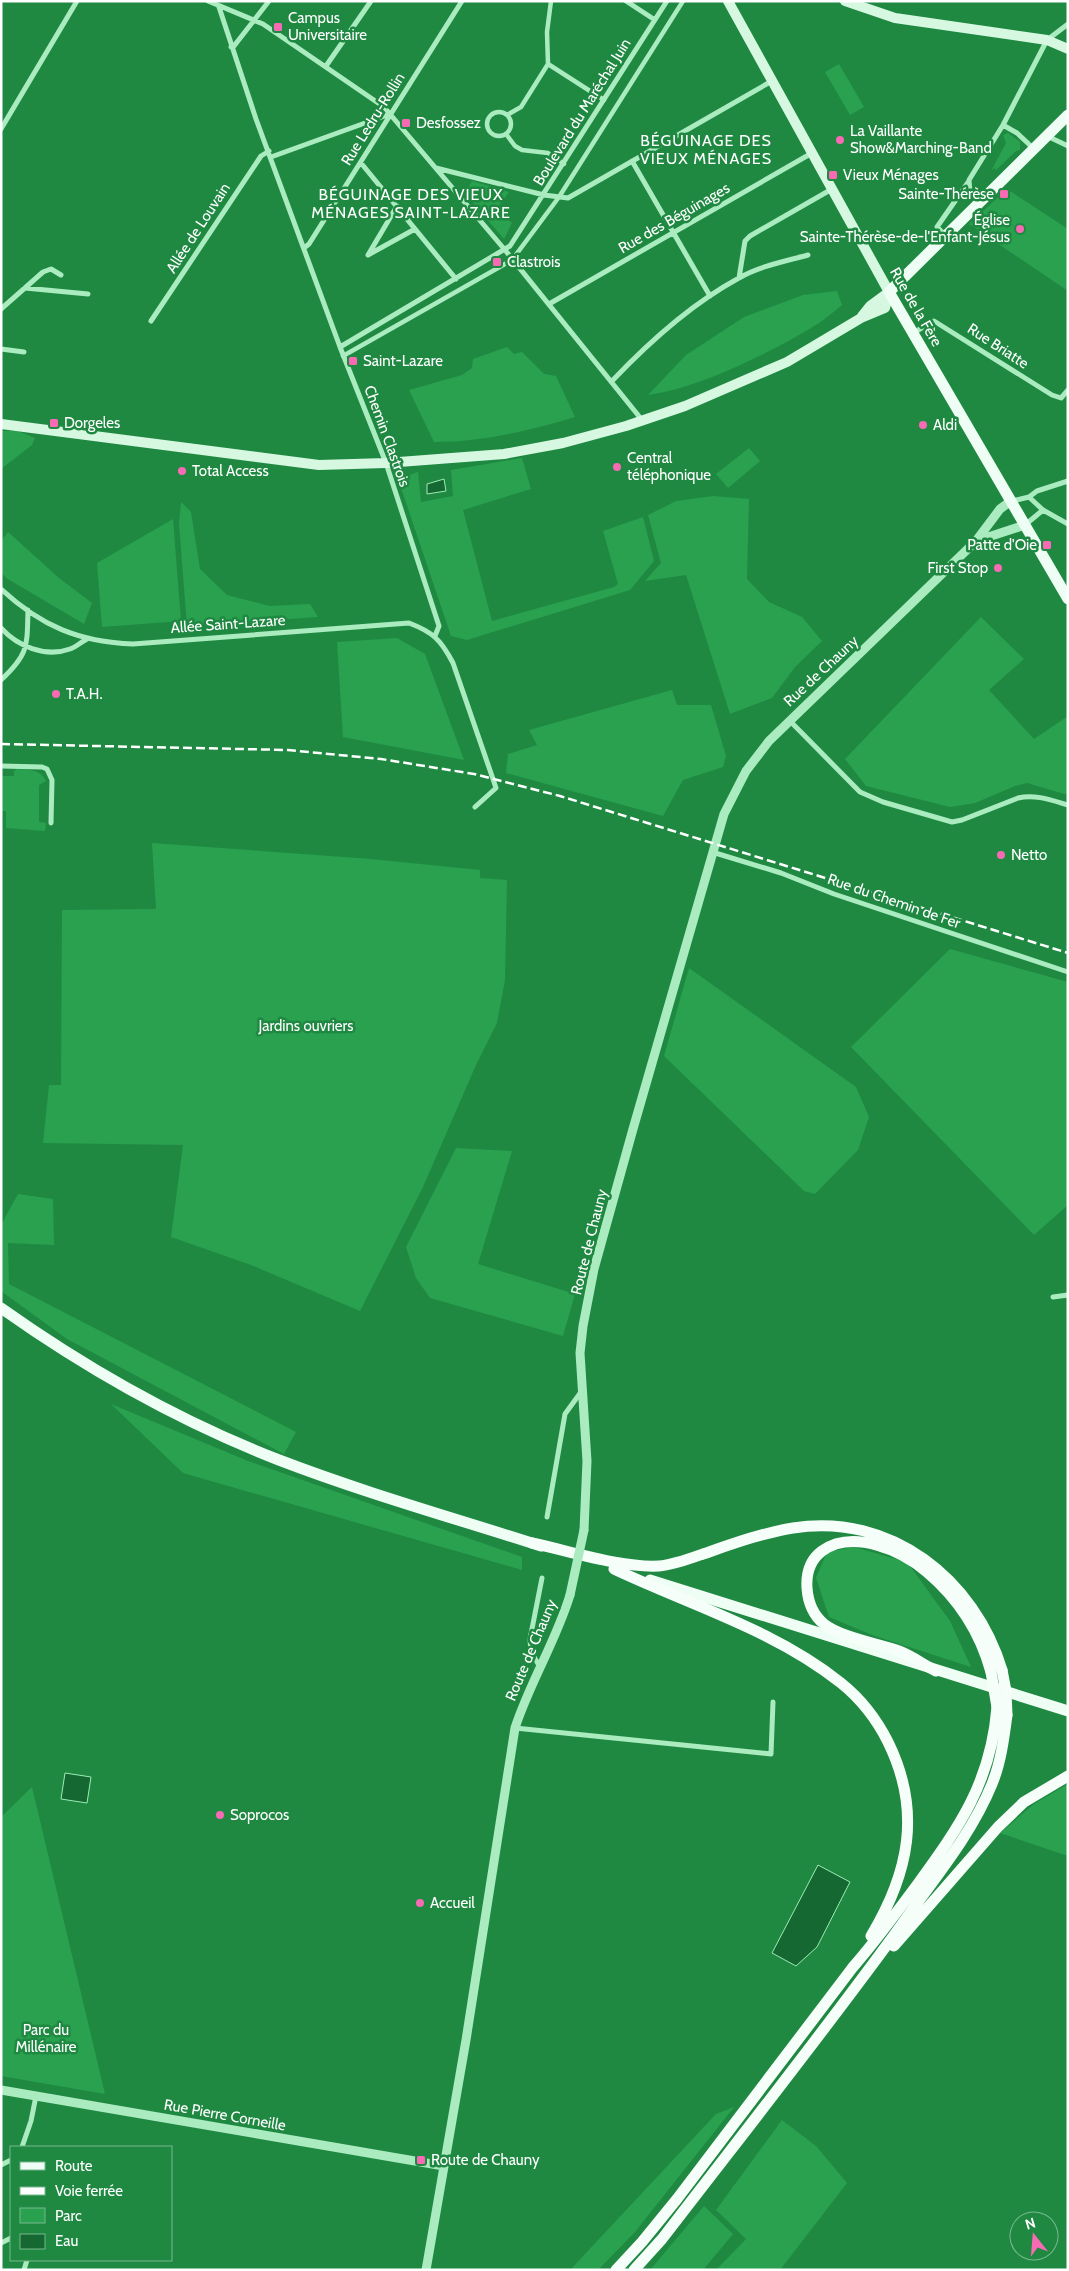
<svg xmlns="http://www.w3.org/2000/svg" width="1069" height="2271" viewBox="0 0 1069 2271" font-family="Cabin,sans-serif">
  <rect width="100%" height="100%" fill="#1f8942"/>
  <path fill="#29a14f" d="M839,64L864,107L850,115L825,72Z
    M1008,133L1020,142V150L1016,151L996,170L994,168L991,171L1006,143L1003,135Z
    M472,181L509,192L496,210L512,223L504,239L465,194Z
    M1007,189L1068,229V291L969,224Z
    M837,291L842,305C832,313 822,322 811,328C768,354 696,389 648,395L686,355L744,317L803,295Z
    M507,347L514,354L522,352L544,374L556,376L575,417C528,431 483,442 434,442L409,390L462,375L472,368L473,359Z
    M1,431H18L35,438L32,445L1,469Z
    M749,448L760,461L728,488L716,474Z
    M522,458L531,489L463,510L492,621L614,587L618,584L603,531L643,517L654,561L630,590L467,640L451,636L398,479L418,472L421,502L453,496L451,470Z
    M713,496L749,499L747,579L769,602L802,617L822,641L795,667L772,698L730,714L686,575L645,581L661,563L648,515L676,501Z
    M181,502L191,512L200,569L227,595L270,606L310,604L318,617L187,626L179,524Z
    M173,519L181,621L102,627L97,563Z
    M8,532L59,578L92,603L84,624L6,578L1,572V541Z
    M981,617L1024,659L989,690L1034,739L1068,716V795L1027,783L1015,786L975,803L950,807L866,786L845,759Z
    M397,638L425,654L464,760L343,737L337,642Z
    M672,690L677,705H711L726,756L723,767L683,780L663,816L506,773L508,754L537,745L529,730Z
    M17,769C30,770 40,769 46,781L39,785V822L46,823L45,831L6,828V811H1V776H14V771Z
    M152,843L371,859L480,870V878L507,880L505,980L497,1023L476,1065L423,1187L360,1311L251,1265L171,1237L183,1145L43,1143L49,1085H61L62,910L156,909Z
    M950,949L1068,982V1205L1034,1235L851,1047Z
    M689,968L856,1087L869,1117L858,1150L815,1194L804,1191L664,1056Z
    M456,1148L512,1151L478,1264L575,1294L563,1336L430,1298L416,1278L406,1247Z
    M18,1194L53,1199L54,1245L8,1243L9,1284L296,1432L284,1454L67,1339L1,1291V1225Z
    M111,1404L248,1461L522,1557V1570L183,1473Z
    M854,1547L907,1562L950,1621L971,1667L872,1635L829,1617L816,1578L827,1552Z
    M1068,1784V1856L1000,1833L1034,1804Z
    M32,1787L105,2094L1,2076V1817Z
    M734,2107L635,2232L598,2270H570L716,2114Z
    M782,2120L816,2146L847,2183L780,2270H716L746,2239L716,2210Z
    M704,2206L733,2234L703,2270H650Z"/>
  <path fill="#156831" stroke="#9decb5" d="M444,479L446,491L427,494V484Z
    M65,1773L91,1777L87,1803L61,1799Z
    M818,1865L850,1882L817,1947L796,1966L772,1953Z"/>
  <g fill="none" stroke-linecap="round" stroke-linejoin="round">
    <path stroke="#aaebbf" stroke-width="4.5" d="M551,1L547,32L548,64L604,100
      M487 124a12 12 0 1 1 24 0a12 12 0 1 1-24 0Z
      M507,115L521,107L548,64
      M506,134L515,146L522,150L548,153L564,164
      M343,356L512,260L559,197L683,1"/>
    <path stroke="#aaebbf" stroke-width="5" d="M208,1L263,24L384,107L505,250L642,420
      M626,1L655,20
      M219,7L256,119L340,347L386,463L439,626L435,636
      M231,47L234,46L269,1
      M326,66L371,1
      M1003,125L1017,133L1033,148
      M1,129L77,1
      M1047,136L1068,146
      M271,157L390,114
      M632,161L710,296
      M361,163L456,279
      M436,168L544,195L568,198L772,81
      M979,201L970,193L969,180L1003,125L1047,40L1068,24
      M397,206L368,255L415,229
      M946,236L937,227L969,181
      M304,248L309,244L462,1
      M739,278L745,241L750,236L832,189
      M25,288L88,294
      M549,304L812,153
      M1,309L43,272L51,269L61,275
      M151,321L261,156L269,151
      M913,333L934,321L1052,395L1061,398L1068,390
      M340,347L510,246L667,1
      M1,349L24,352
      M612,381C650,341 691,304 739,278C760,266 786,261 808,255
      M1029,497L1037,491L1068,481
      M1012,501L1029,497L1043,510L1068,524
      M1025,525L1043,510
      M1,589C41,626 79,642 133,644L409,623C433,632 441,640 453,663L493,779L496,788L475,807
      M1,628C17,646 45,658 70,649C76,647 81,642 87,639
      M1,680C29,654 27,646 28,610
      M789,720L860,792L883,802L952,822L962,820L1018,798C1035,794 1051,800 1068,805
      M1,766L42,767L47,769L52,780L51,823
      M712,852L781,873L834,894L1068,972
      M1053,1297L1068,1295
      M547,1517L565,1414L581,1392
      M540,1667L531,1652L530,1639L542,1578
      M515,1728L771,1754L773,1702
      M22,2147L31,2121L36,2096
      M1,2165L11,2160
      M1,2243L11,2238
      M24,2270L27,2260"/>
    <path stroke="#aaebbf" stroke-width="9" d="M976,541L1025,525
      M584,1530L587,1461L580,1353L583,1326L594,1269L633,1129L724,814L746,771L769,741L976,541L1000,509L1011,501
      M1,2090L444,2166
      M426,2270L466,2040L515,1728C530,1682 556,1641 570,1595"/>
    <path stroke="#d6f8e1" stroke-width="10" d="M728,1L889,292
      M845,1L895,18L1047,40L1068,49
      M862,316L870,306L889,292
      M1,424L319,465L386,463L504,454L563,443L626,426L685,406L787,362L861,318L885,308L889,292"/>
    <path stroke="#eefef5" stroke-width="11" d="M1068,115L889,292L1068,599
      M1,1308C87,1369 181,1422 279,1460C365,1493 454,1518 541,1546
      M650,1580L1068,1711"/>
    <path stroke="#f6fefa" stroke-width="11" d="M532,1543C570,1551 621,1568 659,1566C673,1565 689,1559 703,1554C732,1544 762,1533 793,1528C891,1512 975,1580 1002,1670
      M614,1569C690,1605 775,1630 841,1683C861,1699 877,1720 888,1742C922,1811 909,1873 871,1936
      M936,1671C924,1665 912,1656 899,1651C879,1644 840,1637 824,1624C813,1615 808,1602 807,1588C806,1573 810,1560 822,1551C853,1529 901,1550 927,1572C959,1599 980,1632 991,1672
      M894,1946L998,1827L1024,1802L1068,1776
      M616,2270L642,2242L677,2199L853,1967C876,1941 896,1913 917,1885C960,1826 991,1782 997,1707
      M634,2270L662,2239C742,2135 823,2033 900,1927C932,1881 971,1836 992,1784C1001,1762 1004,1738 1007,1715"/>
    <path stroke="#fff" stroke-width="2.5" stroke-dasharray="9 4" stroke-linecap="butt" d="M1,744L288,750L381,759L474,774L560,796L1068,953"/>
    <path stroke="#aaebbf" stroke-width="9" d="M570,1595L584,1530"/>
    <path stroke="#f6fefa" stroke-width="11" d="M1002,1670L1006,1691L1007,1715
      M991,1672L997,1707"/>
  </g>
  <g fill="#f96ab4" stroke="#1f8942" stroke-width="2">
    <rect x="273" y="22" width="10" height="10" rx="2.5"/>
    <rect x="401" y="118" width="10" height="10" rx="2.5"/>
    <circle cx="840" cy="140" r="5"/>
    <rect x="828" y="170" width="10" height="10" rx="2.5"/>
    <rect x="999" y="189" width="10" height="10" rx="2.5"/>
    <circle cx="1020" cy="229" r="5"/>
    <rect x="492" y="257" width="10" height="10" rx="2.5"/>
    <rect x="348" y="356" width="10" height="10" rx="2.5"/>
    <rect x="49" y="418" width="10" height="10" rx="2.5"/>
    <circle cx="923" cy="425" r="5"/>
    <circle cx="617" cy="467" r="5"/>
    <circle cx="182" cy="471" r="5"/>
    <rect x="1042" y="540" width="10" height="10" rx="2.5"/>
    <circle cx="998" cy="568" r="5"/>
    <circle cx="56" cy="694" r="5"/>
    <circle cx="1001" cy="855" r="5"/>
    <circle cx="220" cy="1815" r="5"/>
    <circle cx="420" cy="1903" r="5"/>
    <rect x="416" y="2155" width="10" height="10" rx="2.5"/>
  </g>
  <g text-anchor="middle" stroke-width="5" stroke-linejoin="round" paint-order="stroke">
    <g font-size="15" fill="#fff" stroke="#1f8942" text-anchor="start">
      <text x="288" y="23">Campus<tspan x="288" dy="17">Universitaire</tspan></text>
      <text x="416" y="128">Desfossez</text>
      <text x="850" y="136">La Vaillante<tspan x="850" dy="17">Show&amp;Marching-Band</tspan></text>
      <text x="843" y="180">Vieux Ménages</text>
      <text x="994" y="199" text-anchor="end">Sainte-Thérèse</text>
      <text x="1010" y="225" text-anchor="end">Église<tspan x="1010" dy="17">Sainte-Thérèse-de-l'Enfant-Jésus</tspan></text>
      <text x="507" y="267">Clastrois</text>
      <text x="363" y="366">Saint-Lazare</text>
      <text x="64" y="428">Dorgeles</text>
      <text x="933" y="430">Aldi</text>
      <text x="627" y="463">Central<tspan x="627" dy="17">téléphonique</tspan></text>
      <text x="192" y="476">Total Access</text>
      <text x="1037" y="550" text-anchor="end">Patte d'Oie</text>
      <text x="988" y="573" text-anchor="end">First Stop</text>
      <text x="66" y="699">T.A.H.</text>
      <text x="1011" y="860">Netto</text>
      <text x="230" y="1820">Soprocos</text>
      <text x="430" y="1908">Accueil</text>
      <text x="431" y="2165">Route de Chauny</text>
    </g>
    <g font-size="15" fill="#fff" stroke="#1f8942">
      <text transform="translate(582 112) rotate(-58)" y="5">Boulevard du Maréchal Juin</text>
      <text transform="translate(373 119) rotate(-58)" y="5">Rue Ledru-Rollin</text>
      <text transform="translate(674 218) rotate(-30)" y="5">Rue des Béguinages</text>
      <text transform="translate(198 228) rotate(-57)" y="5">Allée de Louvain</text>
      <text transform="translate(916 307) rotate(60)" y="5">Rue de la Fère</text>
      <text transform="translate(998 346) rotate(33)" y="5">Rue Briatte</text>
      <text transform="translate(387 436) rotate(70)" y="5">Chemin Clastrois</text>
      <text transform="translate(228 624) rotate(-4)" y="5">Allée Saint-Lazare</text>
      <text transform="translate(821 671) rotate(-43)" y="5">Rue de Chauny</text>
      <text transform="translate(894 901) rotate(19)" y="5">Rue du Chemin de Fer</text>
      <text transform="translate(589 1242) rotate(-76)" y="5">Route de Chauny</text>
      <text transform="translate(531 1650) rotate(-67)" y="5">Route de Chauny</text>
      <text transform="translate(225 2115) rotate(10)" y="5">Rue Pierre Corneille</text>
    </g>
    <g font-size="15" fill="#fff" stroke="#1f8942">
      <text x="306" y="1031">Jardins ouvriers</text>
      <text x="46" y="2035">Parc du<tspan x="46" dy="17">Millénaire</tspan></text>
    </g>
    <g font-size="16" letter-spacing="1" fill="#fff" stroke="#1f8942">
      <text x="706" y="146">BÉGUINAGE DES<tspan x="706" dy="18">VIEUX MÉNAGES</tspan></text>
      <text x="411" y="200">BÉGUINAGE DES VIEUX<tspan x="411" dy="18">MÉNAGES SAINT-LAZARE</tspan></text>
    </g>
  </g>
  <rect width="1069" height="2271" fill="none" stroke="#ffffff" stroke-width="5"/>
  <rect x="10" y="2146" width="162" height="115" fill="#1f8942" stroke="#79b88e"/>
  <rect x="20" y="2162" width="25" height="8" fill="#eefef5" stroke="#79b88e"/>
  <text x="55" y="2171" font-size="15" fill="#ffffff">Route</text>
  <rect x="20" y="2187" width="25" height="8" fill="#ffffff" stroke="#79b88e"/>
  <text x="55" y="2196" font-size="15" fill="#ffffff">Voie ferrée</text>
  <rect x="20" y="2208" width="25" height="15" fill="#29a14f" stroke="#79b88e"/>
  <text x="55" y="2221" font-size="15" fill="#ffffff">Parc</text>
  <rect x="20" y="2234" width="25" height="15" fill="#156831" stroke="#79b88e"/>
  <text x="55" y="2246" font-size="15" fill="#ffffff">Eau</text>
  <g transform="translate(1034 2236) rotate(343)"><circle r="24" fill="#1f8942" stroke="#79b88e"/>
  <path d="M0-4L9 19L0 12L-9 19Z" fill="#f96ab4"/>
  <text y="-8" font-size="14" font-weight="bold" text-anchor="middle" fill="#ffffff">N</text>
  </g>
</svg>
